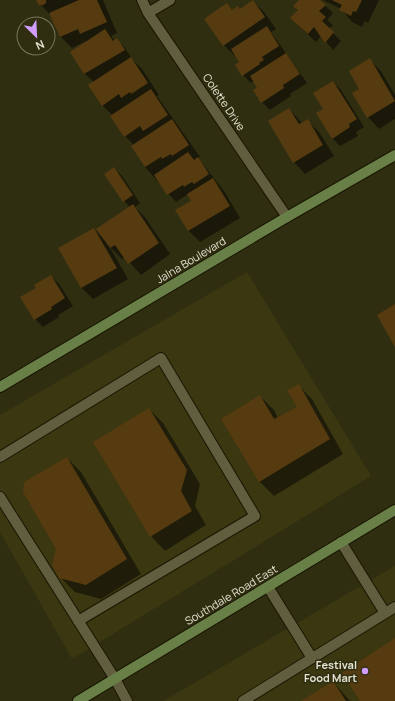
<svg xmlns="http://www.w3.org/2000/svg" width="395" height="701" viewBox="0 0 395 701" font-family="Manrope,sans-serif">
  <rect width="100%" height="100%" fill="#302e11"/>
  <path fill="#3a3711" d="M247,272L371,476L72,659L0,532V415Z
    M395,566V701H163Z"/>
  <path fill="#0007" d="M37,0H103L117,33L111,36L115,41L117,40L125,48L132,59L142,69L159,95L157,96L200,157L198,158L224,191L240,218L200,242L188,230L192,201L188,194L176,202L145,167L134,145L125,136L113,116L102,105L94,82L85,74L86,41L72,48L60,36L51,16Z
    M300,0H319L333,13L327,20L333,25L329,29L341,41L333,50L321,36L316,42L299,26Z
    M323,0H379L368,23L365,21L362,27L352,22L341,9Z
    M253,1L264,12L276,29L271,32L307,83L290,94L291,96L270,110L262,102L259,88L254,81L251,83L243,75L241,62L236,56H235L224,45L227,4L233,11L238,7L241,10Z
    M370,60L381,71L395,95V119L379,129L368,117L360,90Z
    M333,82L341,90L364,127L356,132L358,136L340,146L332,138L324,110Z
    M289,109L302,123L307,120L319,132L334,156L305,174L294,162Z
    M114,168L122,176L140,203L135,207L144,216L170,254L141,275L125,257L122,259L109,246L128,279L93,299L82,288L59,249L94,229L103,238L130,207L124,201Z
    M51,276L59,284L73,306L58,315L59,317L43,327L35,319L37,288Z
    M298,385L312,399L343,454L274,496L260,482L222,419L260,396L274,410L278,418L298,408Z
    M149,409L163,423L200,484L195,506L206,525L165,551L151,536Z
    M67,458L81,472L141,574L101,599L75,592L60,577L57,549Z
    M333,682L350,701H303Z"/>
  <path fill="#573b10" d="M36,0H46V3L43,5H39Z
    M79,0H97L107,22L80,34L78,29L60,37L49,13Z
    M253,0L265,17L223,46L204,19L227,3L232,10L238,6L240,9Z
    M299,0H320L326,5L319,11L326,17L322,21L334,32L325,43L314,27L308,34L290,18L298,10L293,6Z
    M332,0H362L356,12L353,11L351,16L339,10L342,5Z
    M267,26L279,46L262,57L264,60L259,63L260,64L242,76L235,65L239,62L231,49Z
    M105,29L113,41L117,38L125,50L84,74L70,52Z
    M286,53L300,74L283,85L284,88L261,103L253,90L257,88L250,76Z
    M131,57L148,83L131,94L130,92L121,98L119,94L102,106L88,85Z
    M370,58L395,101L367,118L352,93L359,89L349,71Z
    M333,81L357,119L349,124L350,127L332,139L316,113L323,109L313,93Z
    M151,89L168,115L143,131L140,126L124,137L110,116Z
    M289,108L299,124L308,119L323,145L293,163L268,121Z
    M172,119L189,145L172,156L171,154L162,159L161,157L145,167L131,146Z
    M188,152L194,160L198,157L209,174L194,184L192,182L184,187L183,185L167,195L154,175Z
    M114,167L133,195L123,202L104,174Z
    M213,178L230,206L188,231L175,210L191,201L187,194Z
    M133,204L159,243L128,264L115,245L110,248L96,229Z
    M94,228L117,268L81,288L58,248Z
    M51,275L65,298L51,307L52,309L34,320L20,297L36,288L34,285Z
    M395,304V347L377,315Z
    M299,384L330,439L259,482L221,419L260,395L274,419L297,407L287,390Z
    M149,408L187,470L181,491L192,511L150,537L93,442Z
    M67,457L127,559L86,585L59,578L52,565L56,549L23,492L24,482Z
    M395,638V701H360L342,673Z
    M333,681L346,701H301Z"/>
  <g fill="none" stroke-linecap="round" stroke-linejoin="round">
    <defs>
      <path id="lane" d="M0,457L161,358L255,516L78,621
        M0,497L115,679
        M341,542L385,613
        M268,587L312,658
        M243,701L395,607"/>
      <path id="street" d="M142,0L148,13L287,217
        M148,13L170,0
        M115,679L127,701"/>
      <path id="secondary" d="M0,387L287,217L395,155
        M78,701L395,510"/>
    </defs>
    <use href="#lane" stroke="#191600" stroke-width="12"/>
    <use href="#street" stroke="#191600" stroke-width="12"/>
    <use href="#secondary" stroke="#191600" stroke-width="12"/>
    <use href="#lane" stroke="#605e3f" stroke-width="10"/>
    <use href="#street" stroke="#605e3f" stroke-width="10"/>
    <use href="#secondary" stroke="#697f48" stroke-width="10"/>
  </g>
  <circle fill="#d09dff" stroke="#302e11" stroke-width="1.5" cx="365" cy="671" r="4"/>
  <g text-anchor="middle" stroke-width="3" stroke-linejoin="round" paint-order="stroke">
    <g font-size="11" fill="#e3e2d1" stroke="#302e11">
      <text transform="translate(224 102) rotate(56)" y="4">Colette Drive</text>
      <text transform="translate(191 260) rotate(-31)" y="4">Jalna Boulevard</text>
      <text transform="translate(231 595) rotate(-31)" y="4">Southdale Road East</text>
    </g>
    <g font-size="11" font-weight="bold" fill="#e3e2d1" stroke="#302e11" text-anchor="end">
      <text x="357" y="669">Festival<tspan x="357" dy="13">Food Mart</tspan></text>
    </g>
  </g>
  <g transform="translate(36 36) rotate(156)"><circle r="19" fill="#302e11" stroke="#78765e"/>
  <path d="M0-3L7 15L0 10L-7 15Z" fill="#d09dff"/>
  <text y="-6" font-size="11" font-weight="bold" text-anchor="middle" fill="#e3e2d1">N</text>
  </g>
</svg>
